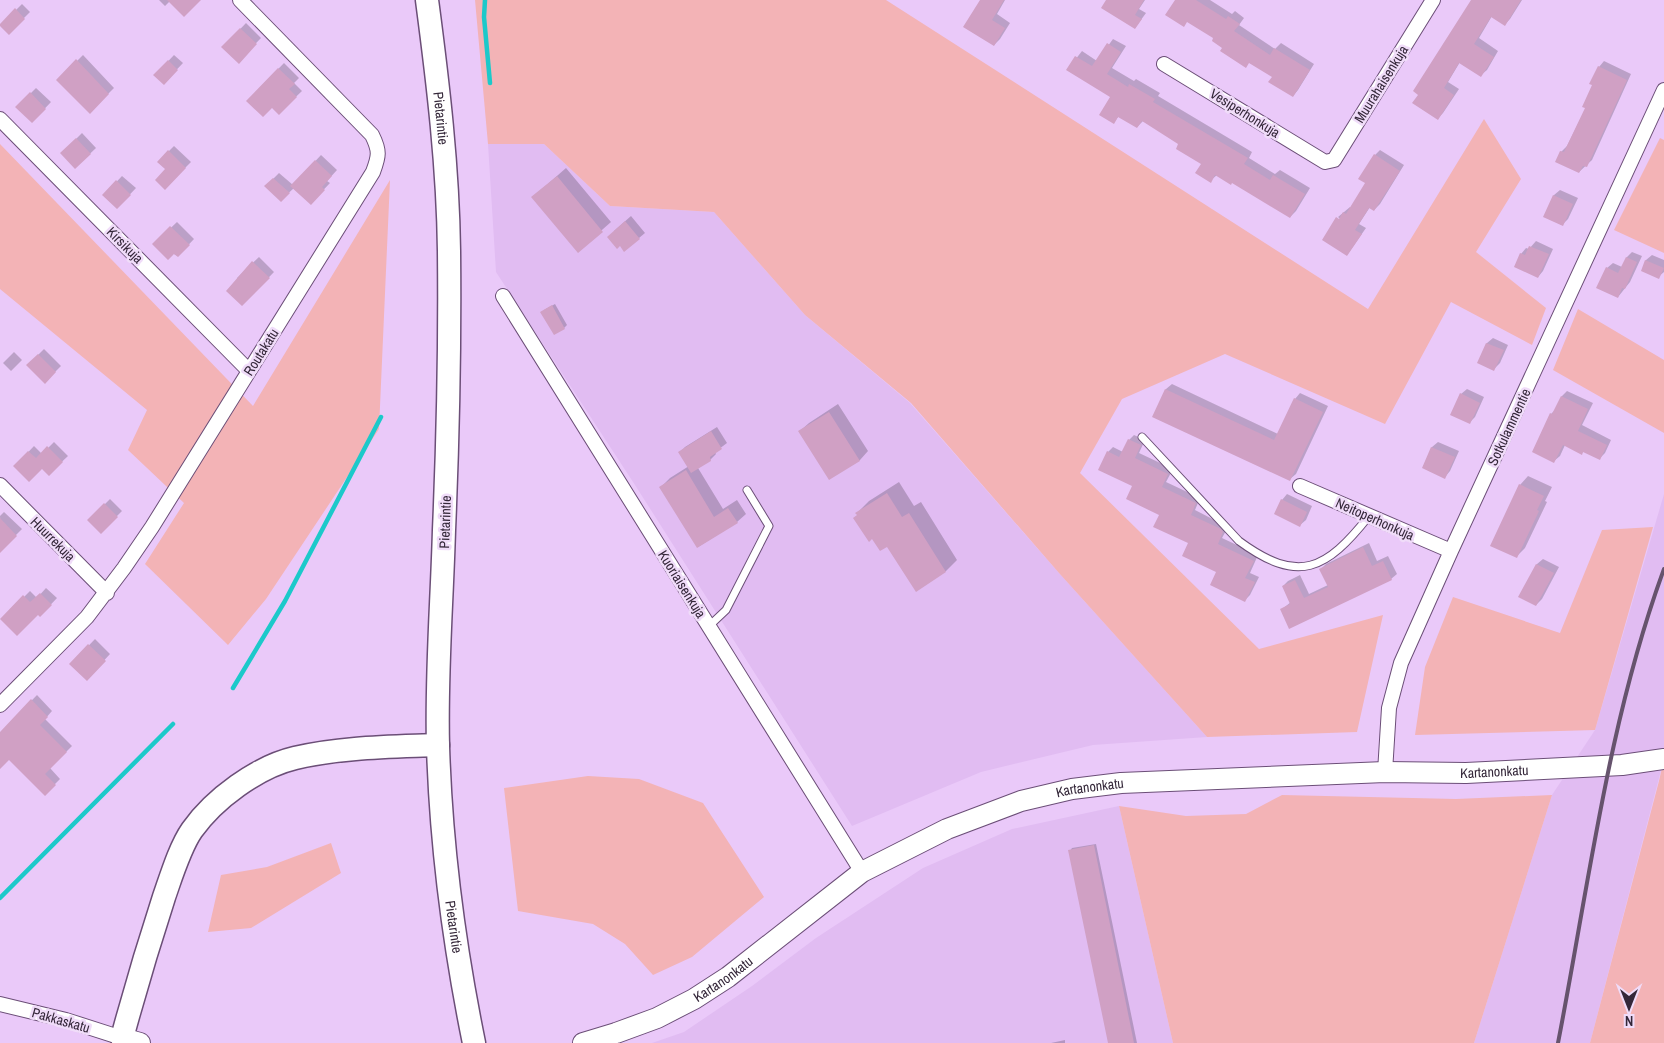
<svg xmlns="http://www.w3.org/2000/svg" width="1664" height="1043" viewBox="0 0 1664 1043" font-family="'Archivo Narrow',sans-serif">
  <rect width="100%" height="100%" fill="#eac9f9"/>
  <path fill="#e1bcf2" d="M488,144H544L610,206L714,212L805,315L910,403L1059,573L1207,737L1093,745L981,772L852,826L635,485L496,272Z
    M1664,494V759L1590,1043H1474L1552,795L1595,730Z
    M1119,806L1173,1043H652L684,1032L752,986L816,938L923,868L1012,829Z"/>
  <path fill="#f3b3b6" d="M475,0H886L1368,309L1484,119L1521,179L1476,252L1546,308L1532,345L1451,302L1385,424L1225,354L1122,399L1080,473L1259,649L1383,615L1357,732L1207,737L1059,573L911,403L805,315L714,212L610,206L544,144H488Z
    M1660,138L1664,140V253L1614,230Z
    M0,144L253,406L390,180L379,429L266,599L228,645L145,564L184,503L128,450L147,410L0,289Z
    M1578,309L1664,360V433L1553,370Z
    M1653,527L1595,730L1415,735L1425,667L1453,597L1560,633L1602,530Z
    M1664,759V1043H1590L1659,781Z
    M588,776L639,779L703,803L764,897L692,957L653,975L625,944L593,924L518,911L504,788Z
    M1282,795L1456,799L1552,795L1474,1043H1173L1119,806L1186,816L1246,814Z
    M331,843L341,873L251,928L208,932L221,875L267,867Z"/>
  <path fill="#0003" d="M159,0H200L170,1L165,6Z
    M981,0H1005L997,14L1010,23L1000,39L994,45Z
    M1108,0H1145L1139,9L1146,13L1135,28Z
    M1177,0H1210L1232,14L1235,11L1244,18L1239,25L1275,49L1281,43L1314,64L1298,90L1293,96L1273,76L1224,48Z
    M1472,0H1522L1510,19L1505,24L1492,16L1479,38L1498,51L1487,70L1481,75L1460,62L1448,82L1459,89L1443,113L1438,118L1414,103Z
    M22,4L30,12L9,33L1,25Z
    M246,23L261,38L238,62L223,47Z
    M1113,39L1126,46L1112,68L1134,81L1136,79L1160,93L1158,96L1252,152L1249,158L1275,174L1280,170L1310,188L1296,211L1290,217L1233,182L1217,175L1210,181L1202,164L1180,143L1143,121L1137,127L1119,116L1114,122L1112,97L1068,69L1082,51L1097,61Z
    M83,55L114,88L90,112L58,80Z
    M174,55L183,63L164,83L155,75Z
    M1604,61L1631,74L1592,160L1579,172L1561,152L1567,146L1586,108L1599,67Z
    M284,63L299,78L294,83L302,91L279,113L272,106L247,101Z
    M36,88L51,102L32,122L17,107Z
    M82,133L96,148L75,168L62,153Z
    M174,146L191,162L165,188L166,169L158,162Z
    M1380,150L1404,165L1380,204L1374,210L1370,207L1359,224L1366,228L1347,255L1344,222L1338,217L1350,207L1351,208L1367,183L1375,155Z
    M321,155L337,170L327,181L330,183L311,203L294,188L281,200L266,186L279,173L293,185Z
    M566,168L611,222L578,251L533,197Z
    M122,176L136,188L117,208L104,195Z
    M1560,190L1578,198L1568,219L1562,225L1545,217L1554,195Z
    M631,216L645,233L639,238L620,245L614,231Z
    M177,222L194,239L178,256L154,244Z
    M1536,241L1553,249L1543,271L1538,277L1521,254L1526,248L1529,249Z
    M1632,252L1642,256L1630,282L1618,297L1607,268L1613,263L1622,267L1627,257Z
    M1652,255L1664,260V272L1658,277L1642,270L1646,260Z
    M259,257L274,272L242,305L237,278Z
    M555,304L567,325L564,328L544,310Z
    M1493,338L1508,345L1500,363L1494,369L1479,362L1487,343Z
    M44,349L61,366L45,382L28,365Z
    M14,352L22,360L11,371L3,363Z
    M1172,384L1278,434L1295,399L1300,393L1328,406L1296,474L1290,479L1154,417L1166,389Z
    M1467,389L1484,397L1475,417L1470,422L1461,394Z
    M1567,391L1593,403L1582,425L1611,440L1605,453L1600,458L1584,451L1582,453L1565,445L1560,456L1554,461L1551,414L1556,409L1562,396Z
    M838,404L868,451L860,460L830,478L800,431L809,423Z
    M717,427L727,443L715,452L716,454L710,460L698,468L723,509L737,500L746,514L737,522L698,547L661,487L670,478L689,466L680,452L685,447Z
    M1134,435L1145,440L1139,453L1173,469L1166,482L1200,498L1195,510L1228,527L1222,538L1258,555L1250,573L1259,577L1250,595L1245,600L1134,485L1108,452L1113,447L1123,452L1129,440Z
    M54,442L68,456L49,474L42,467L15,466L34,446L42,454Z
    M1438,442L1459,451L1450,471L1445,477L1423,467L1432,447Z
    M1528,476L1552,487L1545,501L1547,502L1525,548L1516,557L1520,485Z
    M899,482L914,506L921,502L957,560L946,571L916,590L888,545L857,513L869,501Z
    M1287,494L1312,506L1306,520L1300,525L1282,500Z
    M110,499L122,511L101,532L89,520Z
    M4,512L22,529L1,550L0,516Z
    M1369,543L1377,561L1388,556L1397,574L1391,579L1281,610L1291,602L1283,586L1288,581L1300,575L1309,594L1328,585L1321,569L1326,564Z
    M1543,559L1559,567L1542,599L1536,605L1520,596L1537,564Z
    M46,588L57,598L40,616L38,613L2,619L30,591L37,598Z
    M95,639L110,654L87,679L71,664Z
    M37,695L52,711L45,719L72,746L50,768L60,779L45,794L9,758L0,767V733Z
    M1096,844L1137,1043H1109L1070,851L1072,848Z
    M1065,1040V1043H1051Z"/>
  <g fill="none" stroke-linecap="round" stroke-linejoin="round">
    <path stroke="#1cc9ca" stroke-width="4.5" d="M485,0L484,17L490,83
      M233,688L285,601L381,417
      M0,898L173,724"/>
  </g>
  <path fill="#d0a0c4" d="M167,0H201L184,17Z
    M980,0H1004L992,20L1005,28L994,46L963,27Z
    M1106,0H1144L1135,15L1142,19L1135,29L1101,8Z
    M1175,0H1196L1226,19L1228,16L1240,24L1234,31L1270,55L1274,48L1310,70L1293,97L1268,82L1272,77L1249,63L1246,68L1220,51L1222,48L1212,41L1213,38L1187,22L1184,27L1165,15Z
    M1471,0H1521L1505,26L1491,17L1474,44L1494,57L1481,77L1459,63L1444,88L1454,95L1438,120L1412,103L1418,95L1413,91Z
    M15,8L25,19L9,35L0,26V24Z
    M240,28L257,44L239,64L221,47Z
    M1107,43L1121,52L1107,74L1128,87L1129,84L1155,99L1153,102L1248,158L1244,164L1270,180L1273,175L1305,194L1290,218L1232,183L1231,185L1215,175L1211,183L1195,173L1201,164L1176,149L1178,144L1142,121L1137,128L1118,117L1114,124L1099,115L1110,97L1066,70L1075,56L1092,66Z
    M76,59L109,94L90,114L56,80Z
    M168,60L178,70L164,85L153,75Z
    M1598,66L1627,80L1587,167L1583,166L1579,173L1555,162L1560,151L1564,152L1585,108L1582,107L1592,85L1589,84Z
    M278,68L295,84L289,89L297,97L279,115L272,108L263,117L246,101Z
    M30,92L46,109L32,123L15,107Z
    M76,138L91,154L75,169L60,153Z
    M168,150L186,168L165,190L155,180L165,169L157,162Z
    M1374,154L1400,171L1374,211L1369,208L1355,230L1362,234L1347,256L1322,240L1336,217L1339,219L1343,212L1346,214L1365,183L1358,179Z
    M315,160L332,176L322,187L325,190L311,205L290,186Z
    M557,176L603,232L578,253L531,197Z
    M273,178L290,193L281,202L264,186Z
    M116,180L131,195L117,209L102,195Z
    M1553,195L1573,204L1563,226L1543,217Z
    M625,221L640,239L624,252L620,246L617,249L607,237Z
    M170,226L190,245L178,257L174,254L168,260L152,244Z
    M1529,246L1549,254L1538,278L1514,267L1520,253L1525,255Z
    M1626,257L1637,262L1625,289L1622,288L1618,298L1596,288L1606,267L1618,273Z
    M1645,260L1664,268L1659,279L1641,271Z
    M252,261L270,278L242,306L226,291Z
    M552,305L565,329L554,335L540,312Z
    M1486,343L1504,350L1494,371L1477,363Z
    M38,354L56,372L45,384L26,365Z
    M1165,389L1274,440L1294,398L1323,412L1290,481L1152,417Z
    M1460,393L1480,403L1470,424L1450,415Z
    M1561,396L1588,409L1578,431L1607,445L1600,460L1583,452L1582,455L1563,445L1554,463L1532,452L1550,413L1552,414Z
    M829,412L860,461L829,480L798,431Z
    M711,431L722,449L710,457L711,461L691,473L678,452Z
    M1128,439L1141,445L1135,458L1168,474L1162,487L1196,503L1191,515L1221,529L1223,532L1218,544L1254,561L1245,578L1255,582L1245,602L1210,585L1216,572L1182,556L1188,543L1153,527L1159,515L1126,499L1132,486L1098,470L1107,451L1119,457Z
    M47,446L63,462L49,476L42,469L29,482L13,466L28,451L36,458Z
    M1431,447L1455,457L1445,479L1422,468Z
    M686,470L714,517L728,508L738,523L697,548L659,487Z
    M1519,484L1544,496L1537,510L1539,511L1517,558L1490,546Z
    M887,493L902,517L909,513L946,572L916,592L887,547L880,551L872,539L869,542L853,518L857,515L855,513Z
    M1281,499L1307,512L1300,527L1274,514Z
    M104,503L118,517L101,534L87,520Z
    M0,518L17,536L0,553Z
    M1363,547L1372,566L1383,561L1392,580L1289,629L1280,609L1290,604L1282,586L1295,580L1304,598L1328,587L1319,569Z
    M1536,564L1554,573L1536,606L1518,597Z
    M40,593L52,605L40,617L38,615L17,636L0,619L23,595L30,602Z
    M88,644L106,661L87,681L69,664Z
    M31,699L48,717L40,725L67,752L45,774L56,785L45,796L9,760L0,769V732Z
    M1094,845L1134,1043H1108L1068,850Z"/>
  <g fill="none" stroke-linecap="round" stroke-linejoin="round">
    <defs>
      <path id="lane" d="M1142,437L1239,541C1299,585 1326,570 1369,516
        M708,627L726,610L769,526L747,490"/>
      <path id="street" d="M1164,64L1325,162L1334,160L1433,0
        M0,119L249,371
        M503,296L862,872
        M0,485L107,593
        M1300,486L1451,551
        M0,705L87,617L124,568L152,527L373,172C379,156 380,151 372,135L240,0
        M1385,772L1389,708L1401,663L1451,551L1664,90
        M0,1004L66,1020L122,1038"/>
      <g id="secondary">
        <path d="M122,1038L140,1043"/>
        <path id="s1" d="M583,1043L616,1033L657,1018L694,999L728,977L862,872L947,829L1021,801L1072,789L1121,783L1385,772L1466,773L1622,765L1664,759"/>
      </g>
      <g id="primary">
        <path id="s2" d="M427,0C438,83 448,167 449,251C450,344 448,437 444,530C442,602 436,674 438,746C441,846 454,945 474,1043"/>
        <path d="M122,1038C135,990 149,943 164,897C171,877 180,847 192,830C214,799 257,767 295,758C342,747 390,747 438,745"/>
      </g>
    </defs>
    <use href="#lane" stroke="#6b4e77" stroke-width="9"/>
    <use href="#street" stroke="#6b4e77" stroke-width="16"/>
    <use href="#secondary" stroke="#6b4e77" stroke-width="22"/>
    <use href="#primary" stroke="#6b4e77" stroke-width="25"/>
    <use href="#lane" stroke="#fff" stroke-width="7"/>
    <use href="#street" stroke="#fff" stroke-width="14"/>
    <use href="#secondary" stroke="#fff" stroke-width="20"/>
    <use href="#primary" stroke="#fff" stroke-width="22"/>
    <path stroke="#66536d" stroke-width="4" d="M1558,1043C1589,884 1608,722 1664,569"/>
  </g>
  <g text-anchor="middle" stroke-width="5" stroke-linejoin="round" paint-order="stroke">
    <g font-size="14" fill="#342739" stroke="#f0dcf9">
      <text transform="translate(1381 84) rotate(-58)" y="5">Muurahaisenkuja</text>
      <text transform="translate(1245 113) rotate(32)" y="5">Vesiperhonkuja</text>
      <text dy="5" stroke="none"><textPath href="#s2" startOffset="119">Pietarintie</textPath></text>
      <text transform="translate(125 245) rotate(45)" y="5">Kirsikuja</text>
      <text transform="translate(261 352) rotate(-58)" y="5">Routakatu</text>
      <text transform="translate(1509 427) rotate(-65)" y="5">Sotkulammentie</text>
      <text transform="translate(1375 519) rotate(24)" y="5">Neitoperhonkuja</text>
      <text transform="translate(445 522) rotate(-88)" y="5">Pietarintie</text>
      <text transform="translate(53 539) rotate(45)" y="5">Huurrekuja</text>
      <text transform="translate(682 584) rotate(58)" y="5">Kuoriaisenkuja</text>
      <text dy="5" stroke="none"><textPath href="#s1" startOffset="980">Kartanonkatu</textPath></text>
      <text dy="5" stroke="none"><textPath href="#s1" startOffset="575">Kartanonkatu</textPath></text>
      <text dy="5" stroke="none"><textPath href="#s2" startOffset="929">Pietarintie</textPath></text>
      <text dy="5" stroke="none"><textPath href="#s1" startOffset="155">Kartanonkatu</textPath></text>
      <text transform="translate(61 1020) rotate(16)" y="5">Pakkaskatu</text>
    </g>
  </g>
  <g transform="translate(1629 1008) rotate(180)" stroke="#f0dcf9" stroke-width="4" paint-order="stroke">
  <path d="M0-4L9 19L0 12L-9 19Z" fill="#342739"/>
  <text y="-8" font-size="14" font-weight="bold" text-anchor="middle" fill="#342739">N</text>
  </g>
</svg>
